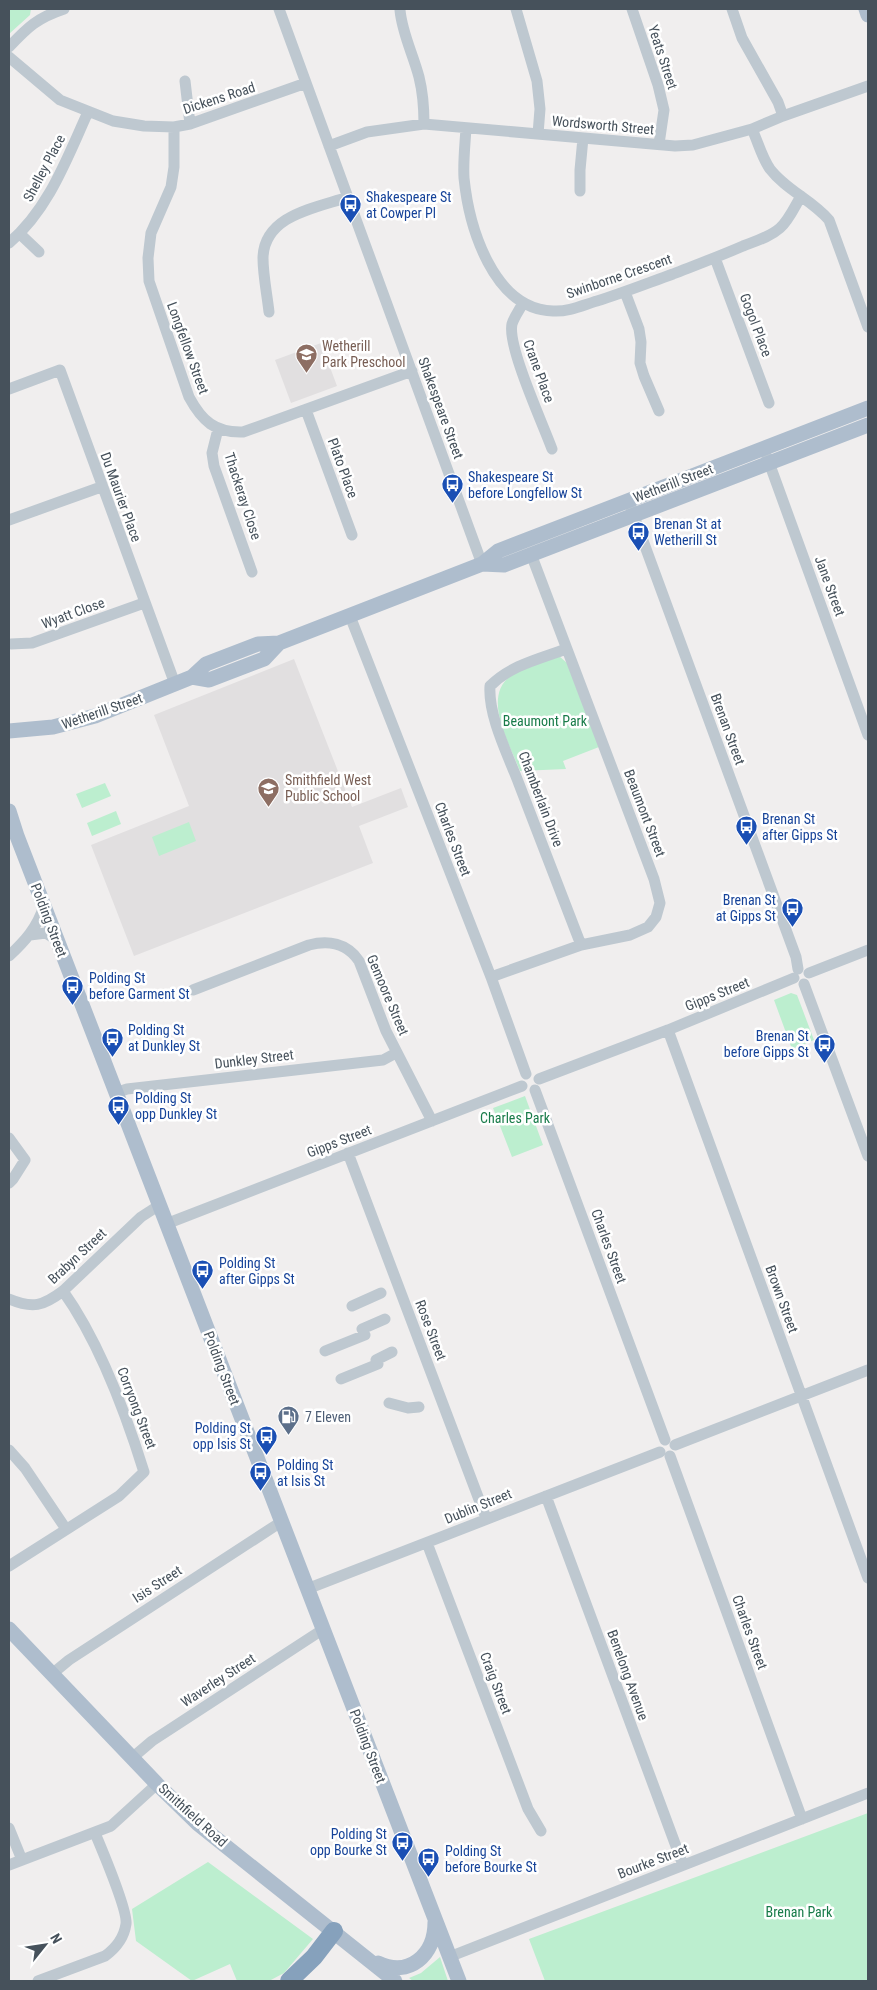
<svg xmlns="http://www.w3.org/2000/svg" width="877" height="1990" viewBox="0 0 877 1990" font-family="'Roboto Condensed',sans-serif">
  <rect width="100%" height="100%" fill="#f0eeee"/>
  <path fill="#e1dfe0" d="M321,343L337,386L291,403L275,360Z
    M294,659L352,807L401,788L408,807L359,826L373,863L134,956L91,845L189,806L154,715Z"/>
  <path fill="#bceecf" d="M9,9H31L30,15L9,34Z
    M559,656L567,663L599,747L563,761L566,769L520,771C509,743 479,693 515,673C528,665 545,661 559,656Z
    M105,783L111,796L82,808L76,794Z
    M116,811L121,824L92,836L87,823Z
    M189,822L196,841L159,856L152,837Z
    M791,993L797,995L814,1040L792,1049L774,1000Z
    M525,1096L543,1145L512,1157L493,1108Z
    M868,1813V1981H545L529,1939Z
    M208,1862L313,1939L284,1973L269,1981H237L230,1964L192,1981L136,1941L132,1909Z
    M440,1957L448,1981H413L409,1978L421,1973Z"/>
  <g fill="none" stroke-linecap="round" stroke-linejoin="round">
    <path stroke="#bec8d0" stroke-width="11" d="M279,9L482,564
      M516,9L537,81L540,109L538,134
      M632,9L658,85L664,110L659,144
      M732,9L742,38L778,102L783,116
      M400,10C402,33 413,54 419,77C423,93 424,108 424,124
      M9,47C28,27 37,18 64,9
      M9,57L60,100L113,121L144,126L174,127L190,124L306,83
      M185,81L190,124
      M174,127V167L171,187L151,233L148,258L149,281L189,397C202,421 215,433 243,432L412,371
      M466,128C465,145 463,162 464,178C469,227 493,309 553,311C569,312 583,305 597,301C623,293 648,283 673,274C696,265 720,256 743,246C756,241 770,237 780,228C789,220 795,206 801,196
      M752,129C758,142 762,158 770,169C786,190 812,200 829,220L868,327
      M329,146L367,132L424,124L675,146L693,145L752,129L783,116L868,86
      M580,191V170L583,138
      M20,234L39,252
      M9,243C49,209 67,158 88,112
      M715,258L769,403
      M625,292L639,329L641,342L640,363L644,376L659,411
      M523,303C520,309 514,317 512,324C507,346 543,424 552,449
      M269,312C267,294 263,275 263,258C264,215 316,208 348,197
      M9,389L60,370L175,684
      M306,410L352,535
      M218,429L212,453L214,466L252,572
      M767,457L868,735
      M631,508L796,957L798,969
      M9,520L101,487
      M350,616L491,977L526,1074
      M11,644L32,643L144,603
      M566,649C539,659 511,665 490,686C488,716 508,755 519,784C540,838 560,891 581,945
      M30,935L46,933L57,940
      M9,956C25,941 37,928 44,906
      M809,973L868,950
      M491,977L581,945L630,935L648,927L656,917L660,903L654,879L531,554
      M804,984L868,1156
      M193,990L309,945C328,940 347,943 359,961L386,1031L432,1121
      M668,1030L868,1578
      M539,1079L668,1030L794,978
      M535,1090L665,1440
      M115,1093L127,1089L383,1060L396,1053
      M9,1138L25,1160L13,1179L9,1183
      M348,1153L486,1518
      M166,1224L522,1086
      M9,1299C33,1309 43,1306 63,1291L141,1217L158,1206
      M352,1306L381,1293
      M362,1329L385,1319
      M325,1351L365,1335
      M376,1360L392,1352
      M341,1379L378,1364
      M389,1403L408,1408L419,1407
      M675,1445L868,1370
      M9,1450L25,1468L66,1529
      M670,1456L802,1819
      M546,1496L683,1865
      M427,1543L528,1809L541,1831
      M9,1566L119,1496L144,1472C126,1414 98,1340 63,1291
      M307,1589L660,1452
      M52,1674L69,1660L281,1522
      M132,1758L152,1741L322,1630
      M9,1828L22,1860
      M9,1865L111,1826L157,1784
      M449,1957L868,1793
      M38,1981L105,1956C116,1948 124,1938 126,1924C128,1910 102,1850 95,1833"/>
    <path stroke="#aebdcd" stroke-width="15" d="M866,9L868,15
      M482,564L504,565L868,425
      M192,677L209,680L264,659L279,643
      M9,731L53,727L95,716L192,677L206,664L258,644L279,643L482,564L498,551L868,408
      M9,811L17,836L459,1981
      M9,1629L157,1784L198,1824L395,1981
      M378,1963C409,1978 435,1955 435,1922"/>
    <path stroke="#86a1bc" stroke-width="18" d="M289,1981L314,1957L334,1931"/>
  </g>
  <defs>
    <symbol id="bus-pin" viewBox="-11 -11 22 30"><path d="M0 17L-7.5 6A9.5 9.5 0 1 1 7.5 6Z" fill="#1a4fb4" stroke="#fff"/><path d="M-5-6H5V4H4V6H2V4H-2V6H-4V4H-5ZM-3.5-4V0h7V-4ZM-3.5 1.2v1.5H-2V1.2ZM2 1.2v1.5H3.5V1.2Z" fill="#fff"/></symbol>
    <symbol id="school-pin" viewBox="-11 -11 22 30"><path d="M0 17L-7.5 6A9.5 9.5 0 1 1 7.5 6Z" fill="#8d6e63" stroke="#fff"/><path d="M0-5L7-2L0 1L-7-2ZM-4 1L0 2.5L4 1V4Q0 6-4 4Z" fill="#fff"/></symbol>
    <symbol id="fuel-pin" viewBox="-11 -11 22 30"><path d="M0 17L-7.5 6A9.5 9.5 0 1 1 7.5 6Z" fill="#5c6f8a" stroke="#fff"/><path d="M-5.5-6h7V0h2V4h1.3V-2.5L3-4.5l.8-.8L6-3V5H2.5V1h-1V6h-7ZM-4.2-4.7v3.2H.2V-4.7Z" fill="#fff"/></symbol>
  </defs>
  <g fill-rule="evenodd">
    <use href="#bus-pin" x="338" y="192" width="25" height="34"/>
    <use href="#school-pin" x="294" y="342" width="25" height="34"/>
    <use href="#bus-pin" x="440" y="472" width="25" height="34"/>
    <use href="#bus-pin" x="626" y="520" width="25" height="34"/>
    <use href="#school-pin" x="256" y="776" width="25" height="34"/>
    <use href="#bus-pin" x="734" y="814" width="25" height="34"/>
    <use href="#bus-pin" x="780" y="896" width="25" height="34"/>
    <use href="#bus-pin" x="60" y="974" width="25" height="34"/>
    <use href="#bus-pin" x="100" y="1026" width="25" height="34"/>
    <use href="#bus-pin" x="812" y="1032" width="25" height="34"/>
    <use href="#bus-pin" x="106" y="1094" width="25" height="34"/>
    <use href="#bus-pin" x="190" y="1258" width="25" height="34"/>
    <use href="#fuel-pin" x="276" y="1404" width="25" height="34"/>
    <use href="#bus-pin" x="254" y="1424" width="25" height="34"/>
    <use href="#bus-pin" x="248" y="1460" width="25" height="34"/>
    <use href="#bus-pin" x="390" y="1830" width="25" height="34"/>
    <use href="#bus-pin" x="416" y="1846" width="25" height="34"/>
  </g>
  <g text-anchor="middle" stroke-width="5" stroke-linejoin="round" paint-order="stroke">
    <g font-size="14" fill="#46515b" stroke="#fff">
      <text transform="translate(663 57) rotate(72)" y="5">Yeats Street</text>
      <text transform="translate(219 98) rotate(-18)" y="5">Dickens Road</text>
      <text transform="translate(603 125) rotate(5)" y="5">Wordsworth Street</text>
      <text transform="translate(44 168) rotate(-62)" y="5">Shelley Place</text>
      <text transform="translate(619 276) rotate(-19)" y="5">Swinborne Crescent</text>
      <text transform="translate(756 325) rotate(69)" y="5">Gogol Place</text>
      <text transform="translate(188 348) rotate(70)" y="5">Longfellow Street</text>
      <text transform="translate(539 371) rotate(70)" y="5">Crane Place</text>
      <text transform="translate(441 408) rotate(70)" y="5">Shakespeare Street</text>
      <text transform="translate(343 468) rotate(70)" y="5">Plato Place</text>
      <text transform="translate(673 483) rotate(-21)" y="5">Wetherill Street</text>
      <text transform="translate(243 496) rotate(72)" y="5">Thackeray Close</text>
      <text transform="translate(121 497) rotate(70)" y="5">Du Maurier Place</text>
      <text transform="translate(830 586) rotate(70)" y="5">Jane Street</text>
      <text transform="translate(73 613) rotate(-20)" y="5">Wyatt Close</text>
      <text transform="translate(102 711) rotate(-19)" y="5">Wetherill Street</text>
      <text transform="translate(728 729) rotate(70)" y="5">Brenan Street</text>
      <text transform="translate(541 799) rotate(69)" y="5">Chamberlain Drive</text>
      <text transform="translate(645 813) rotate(69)" y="5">Beaumont Street</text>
      <text transform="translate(453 839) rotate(69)" y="5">Charles Street</text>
      <text transform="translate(49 920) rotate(69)" y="5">Polding Street</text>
      <text transform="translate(717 994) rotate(-22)" y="5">Gipps Street</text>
      <text transform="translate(388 995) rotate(67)" y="5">Gemoore Street</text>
      <text transform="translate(254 1059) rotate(-7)" y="5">Dunkley Street</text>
      <text transform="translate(339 1141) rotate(-21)" y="5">Gipps Street</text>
      <text transform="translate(609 1246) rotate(70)" y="5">Charles Street</text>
      <text transform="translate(77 1256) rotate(-43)" y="5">Brabyn Street</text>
      <text transform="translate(782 1299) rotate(70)" y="5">Brown Street</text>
      <text transform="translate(431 1330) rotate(69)" y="5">Rose Street</text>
      <text transform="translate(222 1368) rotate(69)" y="5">Polding Street</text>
      <text transform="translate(137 1408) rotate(69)" y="5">Corryong Street</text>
      <text transform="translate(478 1506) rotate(-22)" y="5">Dublin Street</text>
      <text transform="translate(157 1584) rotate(-33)" y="5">Isis Street</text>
      <text transform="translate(750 1632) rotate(70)" y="5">Charles Street</text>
      <text transform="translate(628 1675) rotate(70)" y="5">Benelong Avenue</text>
      <text transform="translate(218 1680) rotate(-33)" y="5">Waverley Street</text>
      <text transform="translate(496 1683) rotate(69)" y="5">Craig Street</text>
      <text transform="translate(368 1746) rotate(69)" y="5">Polding Street</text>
      <text transform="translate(193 1815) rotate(42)" y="5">Smithfield Road</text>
      <text transform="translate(653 1861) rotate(-21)" y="5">Bourke Street</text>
    </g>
    <g font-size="14" fill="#164399" stroke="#fff" text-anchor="start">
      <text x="366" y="202">Shakespeare St<tspan x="366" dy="16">at Cowper Pl</tspan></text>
      <text x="468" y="482">Shakespeare St<tspan x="468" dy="16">before Longfellow St</tspan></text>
      <text x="654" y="529">Brenan St at<tspan x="654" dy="16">Wetherill St</tspan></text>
      <text x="762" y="824">Brenan St<tspan x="762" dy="16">after Gipps St</tspan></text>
      <text x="776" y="905" text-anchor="end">Brenan St<tspan x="776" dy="16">at Gipps St</tspan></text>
      <text x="89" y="983">Polding St<tspan x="89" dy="16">before Garment St</tspan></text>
      <text x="128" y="1035">Polding St<tspan x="128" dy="16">at Dunkley St</tspan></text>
      <text x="809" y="1041" text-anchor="end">Brenan St<tspan x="809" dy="16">before Gipps St</tspan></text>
      <text x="135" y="1103">Polding St<tspan x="135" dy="16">opp Dunkley St</tspan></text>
      <text x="219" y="1268">Polding St<tspan x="219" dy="16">after Gipps St</tspan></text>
      <text x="251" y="1433" text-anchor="end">Polding St<tspan x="251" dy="16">opp Isis St</tspan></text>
      <text x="277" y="1470">Polding St<tspan x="277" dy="16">at Isis St</tspan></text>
      <text x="387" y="1839" text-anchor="end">Polding St<tspan x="387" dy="16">opp Bourke St</tspan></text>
      <text x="445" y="1856">Polding St<tspan x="445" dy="16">before Bourke St</tspan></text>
    </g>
    <g font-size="14" fill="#785e54" stroke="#fff" text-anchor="start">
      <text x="322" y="351">Wetherill<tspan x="322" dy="16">Park Preschool</tspan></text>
      <text x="285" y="785">Smithfield West<tspan x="285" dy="16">Public School</tspan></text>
    </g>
    <g font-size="14" fill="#187b49" stroke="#fff">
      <text x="545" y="726">Beaumont Park</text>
      <text x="515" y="1123">Charles Park</text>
      <text x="799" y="1917">Brenan Park</text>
    </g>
    <g font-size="14" fill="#4e5e75" stroke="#fff" text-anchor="start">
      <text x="305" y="1422">7 Eleven</text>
    </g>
  </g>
  <rect width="877" height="1990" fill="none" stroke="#46515b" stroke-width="20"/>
  <g transform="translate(45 1945) rotate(60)" stroke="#ffffff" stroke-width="4" paint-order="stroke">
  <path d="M0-4L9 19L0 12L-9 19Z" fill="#46515b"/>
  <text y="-8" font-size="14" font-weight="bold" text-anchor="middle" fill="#46515b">N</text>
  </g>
</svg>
